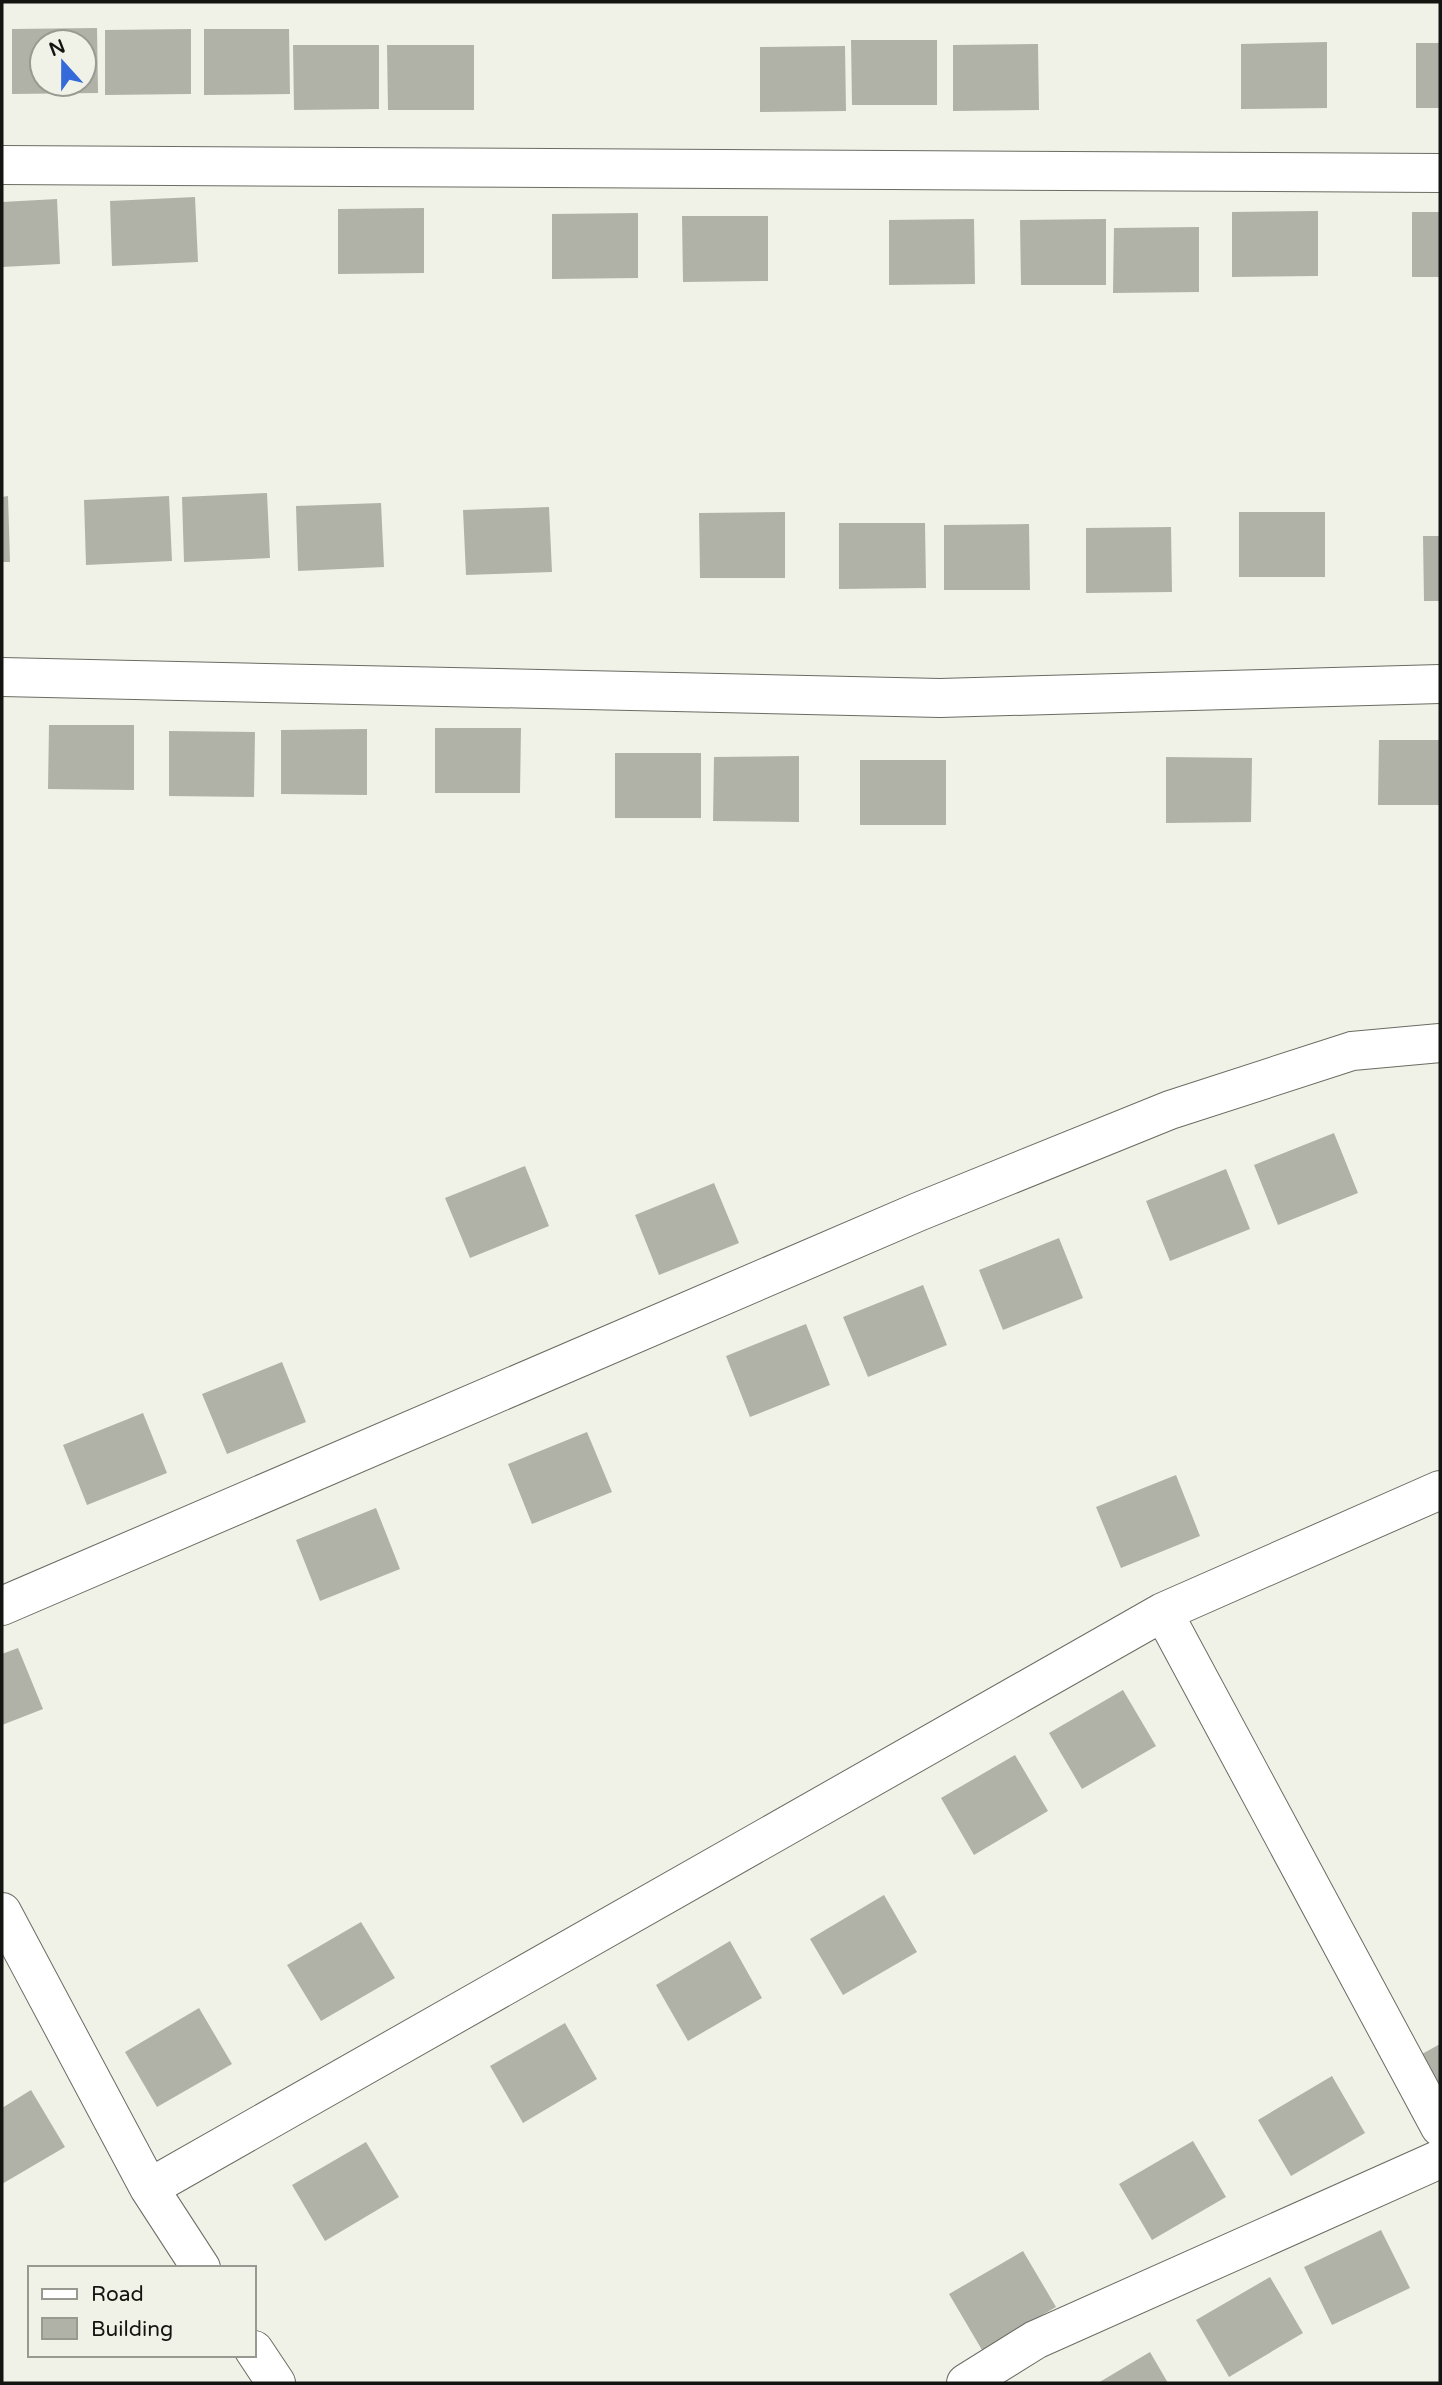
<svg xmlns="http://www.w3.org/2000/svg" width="1442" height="2385" viewBox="0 0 1442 2385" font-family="'Varela Round',sans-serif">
  <rect width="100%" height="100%" fill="#f0f2e7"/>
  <path fill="#b0b2a7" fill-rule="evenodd" d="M97,28L98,93L12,94V29ZM42,42H84V84H42Z
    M191,29V94L105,95V30Z
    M204,29H289L290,94L204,95Z
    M851,40H937V105H852Z
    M1327,42V108L1241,109V44Z
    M1416,43H1440V108H1416Z
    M1038,44L1039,110L953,111V45Z
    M293,45H379V109L294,110Z
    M387,45H474V110H388Z
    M845,46L846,111L760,112V47Z
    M195,197L198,262L112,266L110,201Z
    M57,199L60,264L2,267V202Z
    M424,208V273L338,274V209Z
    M1318,211V276L1232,277V212Z
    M1412,212H1440V277H1412Z
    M638,213V278L552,279V214Z
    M682,216H768V281L683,282Z
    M974,219L975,284L889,285V220Z
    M1106,219V285H1021L1020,220Z
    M1199,227V292L1113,293L1114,228Z
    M267,493L270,558L184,562L182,497Z
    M8,496L10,562H2V497Z
    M169,496L172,561L86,565L84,500Z
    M381,503L384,567L298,571L296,506Z
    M549,507L552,572L466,575L463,510Z
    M785,512V578H700L699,513Z
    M1239,512H1325V577H1239Z
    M839,523H925L926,588L839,589Z
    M1029,524L1030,590H944V525Z
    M1171,527L1172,592L1086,593V528Z
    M1423,536H1440V601H1424Z
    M49,725H134V790L48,789Z
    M435,728H521L520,793H435Z
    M367,729V795L281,794V730Z
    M169,731L255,732L254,797L169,796Z
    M1379,740H1440V805H1378Z
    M615,753H701V818H615Z
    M799,756V822L713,821L714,757Z
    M1166,757L1252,758L1251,822L1166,823Z
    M860,760H946V825H860Z
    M1334,1133L1358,1193L1278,1225L1254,1165Z
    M525,1166L549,1226L470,1258L445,1198Z
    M1226,1169L1250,1229L1170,1261L1146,1201Z
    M714,1183L739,1243L659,1275L635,1215Z
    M1059,1238L1083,1298L1003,1330L979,1270Z
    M923,1285L947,1345L868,1377L843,1317Z
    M806,1324L830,1385L750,1417L726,1356Z
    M282,1362L306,1422L227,1454L202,1394Z
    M143,1413L167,1473L87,1505L63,1445Z
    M587,1432L612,1492L532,1524L508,1464Z
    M1176,1475L1200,1536L1121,1568L1096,1507Z
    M376,1508L400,1569L320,1601L296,1540Z
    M18,1648L43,1709L2,1725V1654Z
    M1123,1690L1156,1746L1082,1789L1049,1733Z
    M1015,1755L1048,1811L974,1855L941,1798Z
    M884,1895L917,1952L843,1995L810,1939Z
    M361,1922L395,1978L321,2021L287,1965Z
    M730,1941L762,1998L688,2041L656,1985Z
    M199,2008L232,2064L157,2107L125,2052Z
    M565,2023L597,2079L523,2123L490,2066Z
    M1440,2044V2087L1422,2054Z
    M1332,2076L1365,2133L1291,2176L1258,2120Z
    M31,2090L65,2147L2,2184V2108Z
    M1193,2141L1226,2197L1152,2240L1119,2184Z
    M366,2142L399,2197L325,2241L292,2185Z
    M1381,2230L1410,2288L1332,2325L1304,2267Z
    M1023,2251L1056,2307L982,2350L949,2294Z
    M1270,2277L1303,2333L1229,2377L1196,2320Z
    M1150,2352L1168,2383H1098Z"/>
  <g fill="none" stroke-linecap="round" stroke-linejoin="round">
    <defs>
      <path id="street" d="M2,165L1440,173
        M2,677L940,698L1440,684
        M2,1606L918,1212L1170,1110L1352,1051L1440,1043
        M1163,1612L1440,2127
        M2,1912L149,2188L201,2268
        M149,2188L1163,1612L1440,1490
        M254,2350L276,2383
        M966,2383L1035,2340L1440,2159"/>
    </defs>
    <use href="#street" stroke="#6a6c62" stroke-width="40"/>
    <use href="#street" stroke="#fff" stroke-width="38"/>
  </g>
  <rect width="1442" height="2385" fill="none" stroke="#141411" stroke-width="7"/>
  <rect x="28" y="2266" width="228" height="91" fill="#f0f2e7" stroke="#989991" stroke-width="2"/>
  <rect x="42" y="2289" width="35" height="10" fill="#ffffff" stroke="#989991" stroke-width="2"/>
  <text x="91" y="2301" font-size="21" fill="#141411">Road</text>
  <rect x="42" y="2318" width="35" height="21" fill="#b0b2a7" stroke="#989991" stroke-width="2"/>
  <text x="91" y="2336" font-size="21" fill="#141411">Building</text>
  <g transform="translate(63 63) rotate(339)"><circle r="33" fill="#f0f2e7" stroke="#989991" stroke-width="2"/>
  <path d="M0-5L12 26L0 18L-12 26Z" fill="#346ad9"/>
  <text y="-10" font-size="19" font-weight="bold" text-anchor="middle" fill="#141411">N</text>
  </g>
</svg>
